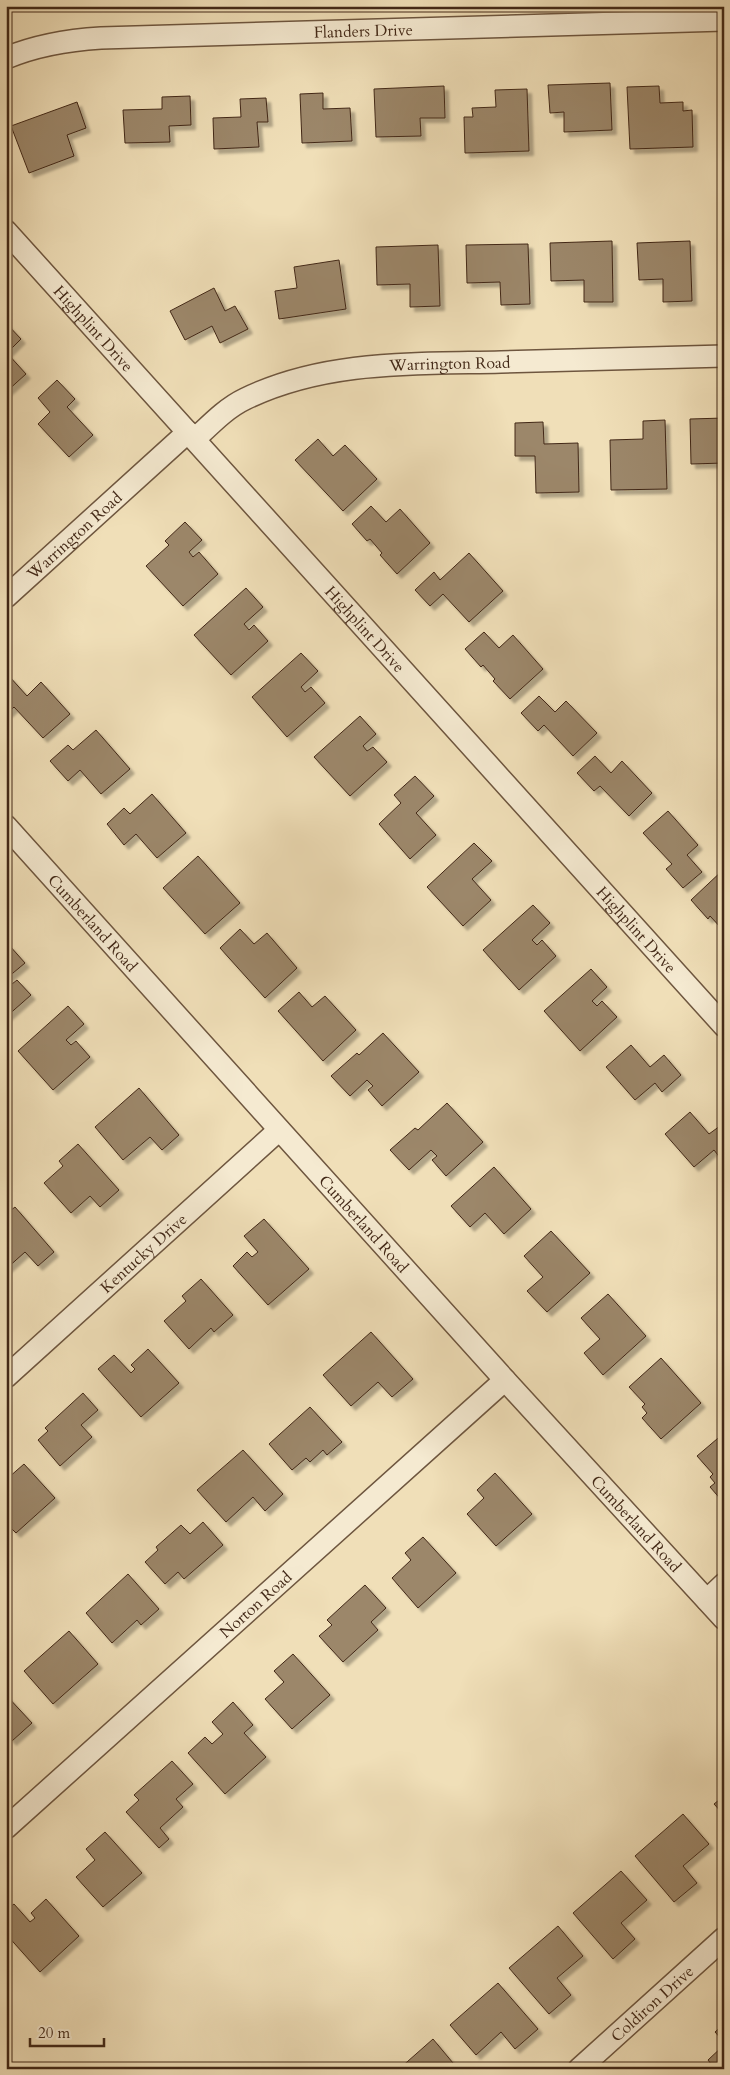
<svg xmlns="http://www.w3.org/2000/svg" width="730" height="2075" viewBox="0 0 730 2075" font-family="Cardo,serif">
  <defs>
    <filter id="shadow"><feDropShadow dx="4.5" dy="4.5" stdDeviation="1" flood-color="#0004"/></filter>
  </defs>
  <rect width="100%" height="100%" fill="#f0dfb8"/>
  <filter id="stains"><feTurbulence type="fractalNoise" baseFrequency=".004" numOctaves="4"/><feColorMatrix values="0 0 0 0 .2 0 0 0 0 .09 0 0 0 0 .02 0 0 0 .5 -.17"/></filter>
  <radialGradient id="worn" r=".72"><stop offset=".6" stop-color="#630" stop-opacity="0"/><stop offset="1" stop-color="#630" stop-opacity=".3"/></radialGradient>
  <path fill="#9c876b" stroke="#422817" filter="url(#shadow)" d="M610,83L612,130L564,132V112L550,113L548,85Z
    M444,86L445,118H420L421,136L376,137L374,89Z
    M659,86L660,103L683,102V111L692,110L693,147L630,149L627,87Z
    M527,89L529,151L465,153L464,117H473L472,108L496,107L495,90Z
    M323,93V109L350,108L352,141L302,143L300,94Z
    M190,96L191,125L169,126L170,142L125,143L123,110L162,109V97Z
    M266,98L268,122H257L259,147L214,149L213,118L241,117L240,99Z
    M77,102L86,128L67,135L74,156L29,173L11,126Z
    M612,241L613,302H584V280L551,281L550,243Z
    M690,241L692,301L663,302V279L639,280L637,243Z
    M528,244L530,304L501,305L500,282L467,283L466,245Z
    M438,245L440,306L410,307V284L377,285L376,247Z
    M339,260L346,309L279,319L275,291L297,288L294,267Z
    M214,288L225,311L235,306L248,329L220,343L212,326L185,340L170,311Z
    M6,323L21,339L7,353L26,374L6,392Z
    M57,380L75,399L67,407L93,435L69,457L38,424L50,412L38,398Z
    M724,418V463L691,464L690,419Z
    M665,420L667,489L611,490L610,440L643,439V421Z
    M543,422L544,444L578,443L579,492L536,493L535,456H515V423Z
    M318,439L333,456L345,445L377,479L343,511L295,460Z
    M371,506L386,522L400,509L430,543L397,574L380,555L382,553L370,539L367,541L352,524Z
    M185,522L202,540L189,552L193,557L199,552L218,574L183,606L146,566L169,545L165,541Z
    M469,553L503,591L469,622L443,594L430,606L415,590L434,572L440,580Z
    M246,588L263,607L244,624L249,630L254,625L268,641L231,675L194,635Z
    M484,632L499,648L513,635L543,669L510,699L493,681L495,679L483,665L481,667L465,649Z
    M301,653L318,671L301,687L305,692L311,687L325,703L287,737L252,697Z
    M9,676L27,696L41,682L70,714L43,738L14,707L8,713L6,711V678Z
    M539,696L555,712L566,701L597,733L573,756L544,725L538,731L521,713Z
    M360,716L376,734L363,746L367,751L373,747L387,762L350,796L314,757Z
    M96,730L130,769L101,794L80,770L68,781L50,761L68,745L73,750Z
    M595,756L611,773L622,761L652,793L629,816L600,786L594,791L577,773Z
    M415,776L434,796L416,813L436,835L410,859L379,824L401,803L394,795Z
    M152,794L186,833L157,858L136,834L124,845L107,824L124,808L130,814Z
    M668,811L698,845L687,855L702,872L683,888L666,869L672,864L643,833Z
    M474,843L492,861L472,879L491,900L463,926L427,887Z
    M198,856L240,903L205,934L163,888Z
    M724,869V935L721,932L723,930L710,916L708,919L691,900Z
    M533,905L550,923L532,940L537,945L542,940L556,956L519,990L483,950Z
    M240,929L254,944L267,933L297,968L265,998L220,948Z
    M9,945L25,963L7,978L12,984L17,980L31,995L6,1017V947Z
    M591,969L607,987L592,1001L597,1006L602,1001L617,1017L580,1051L544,1011Z
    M299,992L312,1007L325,996L356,1030L323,1061L278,1011Z
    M68,1006L84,1024L66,1040L71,1045L76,1041L90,1057L53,1090L18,1051Z
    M383,1033L419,1072L382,1106L368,1090L373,1086L367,1080L350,1096L331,1076L357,1053L359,1055Z
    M631,1045L650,1067L664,1055L681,1075L662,1092L655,1083L635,1100L606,1067Z
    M139,1088L179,1135L162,1150L150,1137L123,1160L95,1127Z
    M447,1103L483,1142L446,1176L432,1160L437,1156L431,1150L409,1170L390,1150L415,1128L418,1130Z
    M690,1112L709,1134L724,1123V1157L721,1159L714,1150L694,1167L665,1134Z
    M78,1144L119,1190L100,1207L90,1196L71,1213L44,1183L63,1166L59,1161Z
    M494,1167L531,1209L504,1234L485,1213L470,1227L451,1206Z
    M15,1207L54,1252L38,1266L25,1252L6,1269V1214Z
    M264,1219L309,1269L268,1305L233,1266L247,1252L252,1257L258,1252L244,1236Z
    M551,1231L590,1273L547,1312L527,1291L543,1277L524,1256Z
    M201,1279L233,1315L214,1332L211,1328L189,1349L164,1321L186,1301L182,1296Z
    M608,1294L646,1336L603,1375L584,1353L600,1339L581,1318Z
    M371,1332L413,1379L392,1397L378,1382L351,1406L323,1375Z
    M148,1349L179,1383L141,1417L98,1369L114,1355L131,1373L135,1369L131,1365Z
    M661,1358L701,1403L661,1439L642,1418L647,1413L642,1407L645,1404L629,1387Z
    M83,1393L98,1410L81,1425L92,1437L60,1466L38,1440L48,1431L45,1428Z
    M310,1407L342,1442L327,1455L323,1450L310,1462L306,1458L292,1470L269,1444Z
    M724,1433V1503L710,1487L715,1483L710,1477L713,1474L697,1456Z
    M243,1450L283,1494L265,1511L253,1497L226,1522L197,1490Z
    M24,1464L55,1498L16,1533L6,1523V1484L10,1480L8,1478Z
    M495,1473L532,1514L496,1546L467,1514L484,1498L477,1490Z
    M203,1522L223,1545L184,1579L178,1572L165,1584L145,1562L158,1550L156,1547L181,1525L190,1534Z
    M423,1537L456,1573L418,1608L392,1578L411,1560L405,1553Z
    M128,1574L159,1609L141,1625L137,1620L112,1643L86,1613Z
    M365,1585L386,1608L371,1622L378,1630L343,1662L319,1636L332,1625L327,1620Z
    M69,1631L98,1664L53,1704L24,1671Z
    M293,1654L330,1695L292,1729L265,1699L284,1682L274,1671Z
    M6,1695L32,1723L12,1741L6,1735Z
    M233,1702L253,1725L244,1733L266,1757L225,1794L188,1753L205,1737L212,1744L223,1734L212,1722Z
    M172,1761L193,1784L176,1799L183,1807L160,1828L169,1839L159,1848L126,1812L139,1800L134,1795Z
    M724,1796V1815L714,1804Z
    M683,1814L709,1844L683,1866L697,1883L674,1902L635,1856Z
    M105,1832L142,1873L103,1907L76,1877L95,1860L86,1849Z
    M621,1871L647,1900L621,1923L635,1939L613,1959L573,1913Z
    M46,1899L79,1936L40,1972L6,1934V1910L14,1904L30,1922L35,1918L31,1913Z
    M558,1926L583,1956L557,1978L571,1995L549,2014L509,1968Z
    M498,1983L538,2029L515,2049L501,2032L476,2055L450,2025Z
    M724,2024V2042L715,2032Z
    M433,2039L458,2069H399Z
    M724,2045V2069H706L711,2064L708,2060Z"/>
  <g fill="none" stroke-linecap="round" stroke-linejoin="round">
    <defs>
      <g id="minor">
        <path id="s1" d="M6,58C37,45 68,40 101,38L724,20"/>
        <path id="s2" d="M6,231L724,1026"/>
        <path id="s3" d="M195,439C210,425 226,408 245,399C325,360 414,364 501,362C575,360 649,358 724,356"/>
        <path id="s4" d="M6,597L188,432"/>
        <path id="s5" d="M6,826L505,1380L724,1619"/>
        <path id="s6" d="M6,1377L279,1130"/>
        <path d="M707,1600L724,1584"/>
        <path id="s7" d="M6,1828L505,1380"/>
        <path id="s8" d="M579,2069L724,1938"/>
      </g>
    </defs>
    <use href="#minor" stroke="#6e563f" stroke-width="24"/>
    <use href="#minor" stroke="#f5ead1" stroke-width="21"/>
  </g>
  <g text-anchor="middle" stroke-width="5" stroke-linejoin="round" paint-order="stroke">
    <g font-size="16" fill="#422817" stroke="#f5ead1">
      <text dy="6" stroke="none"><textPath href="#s1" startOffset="360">Flanders Drive</textPath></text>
      <text dy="6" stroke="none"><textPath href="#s2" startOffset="131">Highplint Drive</textPath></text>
      <text dy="6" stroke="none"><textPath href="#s3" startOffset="274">Warrington Road</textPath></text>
      <text dy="6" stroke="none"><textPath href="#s4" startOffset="92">Warrington Road</textPath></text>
      <text dy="6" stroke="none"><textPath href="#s2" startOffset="536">Highplint Drive</textPath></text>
      <text dy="6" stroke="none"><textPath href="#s5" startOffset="130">Cumberland Road</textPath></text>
      <text dy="6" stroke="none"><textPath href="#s2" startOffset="941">Highplint Drive</textPath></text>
      <text dy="6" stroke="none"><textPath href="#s5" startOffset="535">Cumberland Road</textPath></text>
      <text dy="6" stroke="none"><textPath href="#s6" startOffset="185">Kentucky Drive</textPath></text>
      <text dy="6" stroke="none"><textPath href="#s5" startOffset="940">Cumberland Road</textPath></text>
      <text dy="6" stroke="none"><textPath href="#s7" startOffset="335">Norton Road</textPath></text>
      <text dy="6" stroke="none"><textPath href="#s8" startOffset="98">Coldiron Drive</textPath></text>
    </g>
  </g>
  <rect width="730" height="2075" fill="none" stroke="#f0dfb8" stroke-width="25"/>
  <rect x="8" y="8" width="715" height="2060" fill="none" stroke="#422817" stroke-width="2.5"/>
  <rect x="12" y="12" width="705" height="2050" fill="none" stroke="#422817"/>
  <path d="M30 2038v8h74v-8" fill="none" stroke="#422817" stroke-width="2.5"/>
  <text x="38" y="2038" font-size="15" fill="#422817" stroke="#f5ead1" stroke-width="4" paint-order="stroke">20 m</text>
  <rect width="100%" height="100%" filter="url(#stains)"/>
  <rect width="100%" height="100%" fill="url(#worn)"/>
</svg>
